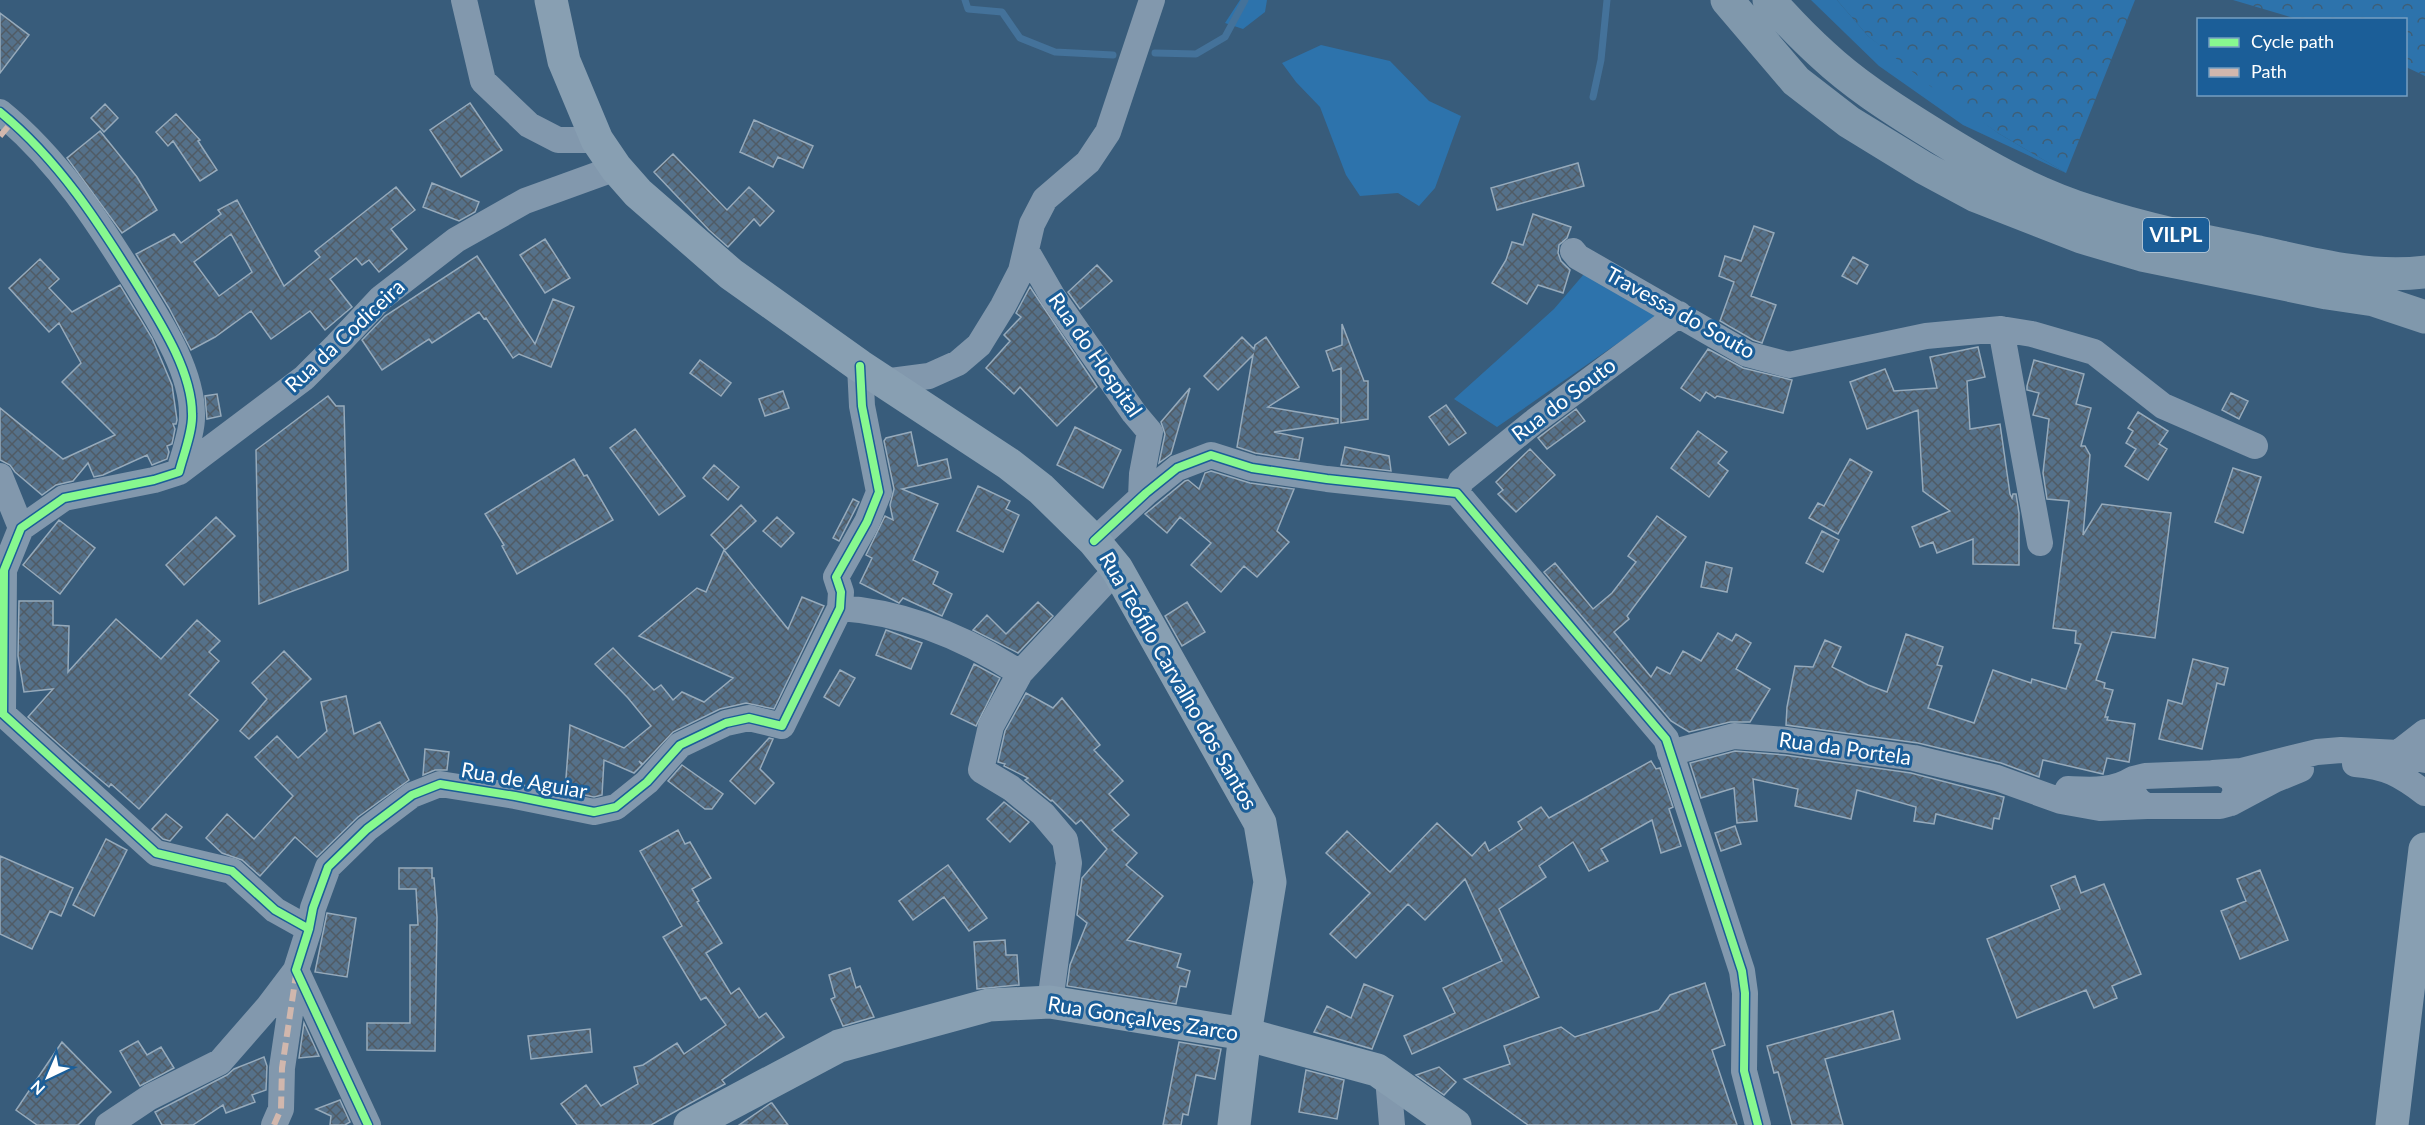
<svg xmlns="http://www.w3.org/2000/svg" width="2425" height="1125" viewBox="0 0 2425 1125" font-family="Lato,sans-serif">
  <defs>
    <pattern id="forest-crowns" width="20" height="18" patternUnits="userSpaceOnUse" patternTransform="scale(1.5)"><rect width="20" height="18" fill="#2d73ac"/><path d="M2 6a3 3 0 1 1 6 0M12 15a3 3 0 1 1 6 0" fill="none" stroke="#3e5e77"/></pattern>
    <pattern id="building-cross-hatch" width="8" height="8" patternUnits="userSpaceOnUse" patternTransform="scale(1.5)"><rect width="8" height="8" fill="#55718a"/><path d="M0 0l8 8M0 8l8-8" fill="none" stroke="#505b65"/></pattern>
  </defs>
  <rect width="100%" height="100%" fill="#385c7b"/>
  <path fill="#2d73ac" d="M1240,0H1267L1265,12L1243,29L1225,23Z
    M1811,0H1837L1868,36L1998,133L2066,173L1963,125L1879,66Z
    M1321,45L1390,61L1429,101L1461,116L1435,188L1419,206L1398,193L1360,196L1346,175L1320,107L1296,82L1282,63Z
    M1584,274L1657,316L1497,427L1454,399L1554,309Z"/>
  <path fill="url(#forest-crowns)" d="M1837,0H2135L2066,173L1998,133L1934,89L1868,36Z
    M2233,0H2425V76L2406,67V20L2297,19Z"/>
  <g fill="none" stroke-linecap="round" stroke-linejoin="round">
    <path stroke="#44729a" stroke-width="7" d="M965,0L968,9L1002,12L1020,38L1055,52L1113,55
      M1155,53L1196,54L1225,37L1245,0
      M1593,97L1601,60L1607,0"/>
  </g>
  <path fill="url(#building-cross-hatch)" stroke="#96aabb" stroke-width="1.5" fill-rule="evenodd" d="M0,13L29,35L0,73Z
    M470,103L502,150L461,177L430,130Z
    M105,104L118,118L104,132L91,118Z
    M176,114L200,140L198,141L217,170L200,181L173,141L168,146L156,132Z
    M754,120L813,146L803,168L778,157L773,167L740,152Z
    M100,131L137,177L157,210L122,233L67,158Z
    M673,154L727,210L749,187L774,211L760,226L754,219L728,247L709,230L654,172Z
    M1578,163L1584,186L1497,210L1491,188Z
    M432,183L479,202L475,212L459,221L423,207Z
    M396,187L415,210L391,229L407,249L379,272L369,260L362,265L356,258L330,279L352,307L325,330L310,311L271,339L251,311L215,337L191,350L169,308L136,254L174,234L181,243L221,214L218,210L237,200L284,286L320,257L315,251ZM231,234L252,272L219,296L194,262Z
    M1533,214L1571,227L1567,238L1559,245L1558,253L1561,261L1570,270L1563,293L1538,285L1527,304L1492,283L1506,260L1512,242L1523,245Z
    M1754,226L1774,233L1751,296L1776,305L1762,343L1753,340L1720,321L1734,282L1719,276L1725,256L1741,261Z
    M545,239L570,278L545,293L520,255Z
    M477,256L535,344L553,299L574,307L551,367L519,354L513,358L486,318L484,319L479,312L432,343L429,339L382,370L362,340L385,316Z
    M1853,257L1868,265L1857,284L1842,276Z
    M40,259L59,279L49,288L72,312L120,285L152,338L172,385L177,420L176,424H173L175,429L172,444L167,446L169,452L167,459L152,465L147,455L103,475L94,477L88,463L73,481L56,485L42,495L15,472L10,465L0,460V408L63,459L115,435L62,382L81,363L59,323L49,332L9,288Z
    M1097,265L1112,281L1080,309L1068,292Z
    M1030,287L1097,387L1057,426L1020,387L1014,394L986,368L1010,341L1004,335L1021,317L1016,313Z
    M1342,324L1364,381H1368V419L1341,423V368L1333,371L1326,351L1342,345Z
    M1242,337L1254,349L1255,345L1266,337L1299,387L1268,407L1338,419V423L1274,432L1303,438L1299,460L1255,453L1237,447L1253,355L1218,390L1204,376Z
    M1978,347L1985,377L1967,381L1970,429L2000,424L2010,494L2012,498L2013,494H2016L2019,513V565L1973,564V539L1937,553L1933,542L1920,547L1912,527L1950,511L1923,491L1918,410L1867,429L1850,382L1885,369L1894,391L1937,388L1930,357Z
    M1708,349L1743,368L1792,380L1783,413L1717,396L1715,398L1706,392L1700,401L1681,388Z
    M700,360L731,383L721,396L690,373Z
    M2034,360L2084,374L2076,404L2091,408L2081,446H2085L2090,455L2083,535L2102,504L2171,513L2155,638L2112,632L2096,680L2105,683L2104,688L2113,690L2105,717H2108L2107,720L2135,724L2129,762L2107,758L2103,774L2043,760L2039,777L2001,763L1918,743L1786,725L1787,707L1795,666L1813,667L1825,640L1841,647L1832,667L1868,685L1887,692L1906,634L1943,647L1937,665L1942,666L1928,708L1974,723L1993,670L2031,683L2032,679L2066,689L2081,644L2075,643L2076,631L2053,628L2069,501L2047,499L2043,473L2049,419L2033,415L2039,393L2027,390V386Z
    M1190,388L1171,454L1159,463L1165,434L1161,422Z
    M783,391L789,408L765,416L759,399Z
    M2231,393L2248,401L2239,419L2222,410Z
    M217,394L221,416L207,419L205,396Z
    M328,396L336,406H344L348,570L259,604L256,450Z
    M1446,405L1466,433L1449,445L1429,417Z
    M1576,409L1585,421L1547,449L1538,438Z
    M2138,412L2168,431L2159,444L2167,449L2148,480L2125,466L2136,449L2126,443L2133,431L2128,428Z
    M1075,427L1121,450L1103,488L1057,465Z
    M635,429L685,496L659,515L610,448Z
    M1698,431L1727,452L1718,463L1728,471L1709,497L1671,468Z
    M911,432L918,466L947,459L951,478L902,489L938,504L913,560L938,572L933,584L952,594L942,616L903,598L899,603L860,583L872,558L866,555L885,516L893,520L890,505L894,489L884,441L886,438Z
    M1345,447L1389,456L1391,471L1341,465Z
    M1530,449L1555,475L1516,512L1498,494L1503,490L1496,482Z
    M574,459L584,476L587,475L613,520L517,574L502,546L504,545L485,514Z
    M1850,459L1872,472L1838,534L1809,518L1818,503L1824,506Z
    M714,465L739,487L728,500L703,478Z
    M2233,468L2261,477L2243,533L2215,522Z
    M1211,471L1250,483L1294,489L1277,531L1289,542L1257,577L1244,566L1221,592L1191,565L1211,543L1180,517L1167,533L1145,514L1185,481L1188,480L1199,489L1205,473Z
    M978,486L1010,501L1006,509L1019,515L1003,552L957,531Z
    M853,499L859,502L839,541L833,538Z
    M741,505L756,521L725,550L711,535Z
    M1657,516L1686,537L1627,616L1629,619L1614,632L1651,677L1657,667L1670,674L1683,651L1701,661L1718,633L1732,641L1736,634L1751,643L1736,669L1770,689L1750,722H1730L1689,732L1671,721L1544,572L1555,563L1593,609L1612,593L1636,562L1628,556Z
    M216,517L235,536L184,585L166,565Z
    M777,517L794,533L781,547L763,531Z
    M59,520L95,548L60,594L23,565Z
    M1822,531L1839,540L1823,572L1806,563Z
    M724,550L788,629L802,597L824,606L774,709L746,703L720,709L673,732L643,764L639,761L642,765L634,773L604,760L602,795L594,797L565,791L570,725L624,748L651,726L628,698L595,664L613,648L654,690L661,685L673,700L682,692L704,702L733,678L639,636L697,588L706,592Z
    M1706,562L1732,568L1727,592L1701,587Z
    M19,601H53V625L69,626L68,672L116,619L161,659L197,620L220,641L209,652L219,661L189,695L218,720L139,809L111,784L109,787L79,762L28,717L53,689L24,692L18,656Z
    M1038,602L1053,616L1018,653L973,630L987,615L1006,634Z
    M1187,602L1205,632L1182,646L1165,616Z
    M886,630L922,643L911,669L876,655Z
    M284,651L311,679L249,739L240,731L267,699L252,683Z
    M2193,659L2228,668L2224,685L2217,683L2202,749L2159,739L2168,700L2182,704Z
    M974,664L1000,678L976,726L951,714Z
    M840,670L855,678L839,706L824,697Z
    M1026,693L1053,708L1062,698L1100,745L1094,750L1123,781L1109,794L1129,815L1112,830L1137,853L1126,865L1163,896L1127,940L1181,954L1177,967L1190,971L1186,987L1180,986L1176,1004L1067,986L1070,965L1087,923L1077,915L1082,878L1107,849L1081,820L1076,824L1052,800L1051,801L1025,780L1028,778L1004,766L1005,764L998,762L1005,731Z
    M346,696L354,734L380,722L409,780L358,817L317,857L295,837L260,876L242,860L222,853L206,838L227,814L254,839L293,796L255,757L277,736L298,758L327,731L321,702Z
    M769,738L773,739L760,769L774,783L755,804L730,781Z
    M425,749L449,752L447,770H435L423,775Z
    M1735,751L1785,755L1911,773L2004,797L1999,819L1994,818L1992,829L1936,814L1934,824L1914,821L1916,807L1857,790L1851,819L1795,806L1798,789L1753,779L1757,821L1737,823L1734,788L1701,798L1690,763Z
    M1651,761L1656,769L1660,768L1673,807L1669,809L1681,846L1661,853L1652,820L1601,849L1608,861L1589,871L1573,842L1539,866L1546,877L1499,909L1539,997L1412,1054L1404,1036L1455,1013L1443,988L1502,961L1465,879L1425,920L1408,904L1356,958L1330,934L1370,893L1326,853L1347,831L1390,872L1437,823L1472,856L1485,842L1489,851L1522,829L1518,822L1541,807L1549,818Z
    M682,765L723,794L712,809H705L668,781Z
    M1004,802L1029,822L1010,842L987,819Z
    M166,814L182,827L170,841L163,839L152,829Z
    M1735,826L1741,844L1721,851L1715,833Z
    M678,830L685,844L690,842L711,878L692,889L699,901L697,902L722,943L706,953L731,994L739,988L759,1018L766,1013L784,1037L722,1080L725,1084L651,1125H577L561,1104L586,1085L601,1106L638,1084L634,1067L643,1065L677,1043L684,1054L726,1025L706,997L701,1000L663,937L682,926L640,851Z
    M106,839L127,850L94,916L73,905Z
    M0,856L73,888L61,916L50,911L32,949L0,934Z
    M948,865L987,918L969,931L944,897L913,920L899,901Z
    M399,868H432V878H434L437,917L435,1051L367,1050V1023H410V925H418L416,889H399Z
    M2260,870L2288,940L2240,959L2221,911L2246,901L2237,879Z
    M2075,876L2081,893L2104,884L2141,974L2112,986L2117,998L2094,1008L2086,990L2017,1018L1987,939L2060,909L2051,886Z
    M327,913L356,918L347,977L315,972Z
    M1005,940L1006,955H1017L1019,985L977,989L974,942Z
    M850,968L856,988L860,986L874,1017L843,1026L831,999L835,997L829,975Z
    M1705,983L1725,1045L1712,1050L1737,1125H1528L1464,1079L1510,1064L1504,1046L1561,1027L1575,1037L1659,1010L1670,995Z
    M1364,984L1393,996L1372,1049L1314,1032L1327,1006L1351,1018Z
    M1893,1011L1900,1039L1825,1059L1843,1125H1792L1778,1072L1774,1073L1767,1046Z
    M304,1023L319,1056L299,1058Z
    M590,1029L592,1052L531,1059L528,1036Z
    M138,1041L147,1055L161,1047L174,1068L140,1086L120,1051Z
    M62,1042L111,1092L78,1125H37L16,1110Z
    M1179,1042L1221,1049L1215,1079L1196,1075L1188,1115L1183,1114L1181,1125H1163Z
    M264,1057L267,1066L266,1090L252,1095L255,1102L226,1113L223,1105L193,1125H162L155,1112L227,1075L234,1069Z
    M1439,1067L1456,1082L1444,1095L1416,1075Z
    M1306,1070L1344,1080L1337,1119L1299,1112Z
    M340,1100L350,1122L345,1125H330L331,1116L316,1109Z
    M771,1103H772L788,1125H739Z"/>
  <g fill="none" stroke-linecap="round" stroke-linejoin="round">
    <path stroke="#8298ad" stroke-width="26" d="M464,0L483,81L529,125L558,140H597
      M0,112C58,159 99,223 138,286C160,322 192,371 192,414C193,431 183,456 179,472L154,480L64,498L21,528L4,570L3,714L156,853L232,871L275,910L309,929
      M1573,251L1578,257L1747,354L1789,365L1926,336L2001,329L2032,334L2094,352L2163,406L2255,446
      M1027,252L1053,297L1134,413L1150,432L1142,474L1141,497
      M2001,329L2040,543
      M883,382L929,376L958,363L979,345L1003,306L1021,271L1032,224L1045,199L1088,162L1108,132L1152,0
      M179,472L304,378L337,345L381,298L456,240L525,201L616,168
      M0,476L21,528
      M1457,493L1461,481L1535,421L1679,314
      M1094,541L1146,493L1177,468L1211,455L1252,468L1327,479L1457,493L1666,739L1742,971L1745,993L1744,1071L1758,1125
      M840,608C904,612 967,639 1020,673
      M1670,753L1734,736L1787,740L1914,758L1997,778L2061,801L2100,808L2147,806
      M2398,753L2425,732
      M2355,764C2386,766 2401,775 2425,793
      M2213,773L2241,771L2317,752L2341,750L2398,753L2425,760
      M2221,773L2233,779L2236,791L2231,803L2220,806H2147C2134,800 2132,792 2133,779L2145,776Z
      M2068,789C2091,790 2112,792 2133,779
      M2231,803L2274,780L2301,769
      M1050,1002L1069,863L1065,840L1043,814L1011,788L981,770L991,726L1020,673L1117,569
      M1388,1078L1392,1125
      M108,1125L150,1097L220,1062L268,1007L296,970
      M274,1125L281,1109L282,1068L296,973
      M368,1125L296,970L309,929L313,908L328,867L367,829L412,795L440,784L515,796L594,812L616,807L647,782L680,745L726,723L749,718L782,726L840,608L841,592L836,577L867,522L879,492L862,406L860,366"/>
    <path stroke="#889fb2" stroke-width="33" d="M551,0L564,61L597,140L616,168L638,193L731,274L860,366L1009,464L1041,489L1094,541L1117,569L1260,823L1270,882L1245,1034L1234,1125
      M690,1125L839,1046L989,1005L1050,1002L1245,1034L1377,1070L1455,1125
      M2392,1125L2425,849"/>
    <path stroke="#8098ac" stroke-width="33" d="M1727,0L1796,81L1849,122L1924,168L1976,196L2081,237L2142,255L2327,293L2374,300L2425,317
      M1769,0C1786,19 1804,38 1823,55C1853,83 1887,105 1922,127C1976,161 2030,193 2092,212C2146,230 2203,241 2259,252C2313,264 2369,279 2425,272"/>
    <path stroke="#d1b7ad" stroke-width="6" stroke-dasharray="12 6" stroke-linecap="butt" d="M0,136L12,122
      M274,1125L281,1109L282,1068L296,975"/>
    <defs>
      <path id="cycleway" d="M0,112C58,159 99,223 138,286C160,322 192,371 192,414C193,431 183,456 179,472L154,480L64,498L21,528L4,570L3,714L156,853L232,871L275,910L309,929
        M1094,541L1146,493L1177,468L1211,455L1252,468L1327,479L1457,493L1666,739L1742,971L1745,993L1744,1071L1758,1125
        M368,1125L296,970L309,929L313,908L328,867L367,829L412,795L440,784L515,796L594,812L616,807L647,782L680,745L726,723L749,718L782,726L840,608L841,592L836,577L867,522L879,492L862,406L860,366"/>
    </defs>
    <use href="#cycleway" stroke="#1b5e98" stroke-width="11"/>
    <use href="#cycleway" stroke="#87f88f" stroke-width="8"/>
  </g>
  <g text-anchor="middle" stroke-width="6" stroke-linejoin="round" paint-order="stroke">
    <rect fill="#1b5e98" stroke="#bbcfe0" stroke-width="1.5" x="2143" y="218" width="66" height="34" rx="4.5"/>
    <g font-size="20" font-weight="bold" fill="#fff">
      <text x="2176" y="242">VILPL</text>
    </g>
    <g font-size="21" fill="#fff" stroke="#1b5e98">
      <text transform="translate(1680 313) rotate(29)" y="7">Travessa do Souto</text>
      <text transform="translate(345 336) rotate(-43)" y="7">Rua da Codiceira</text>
      <text transform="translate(1095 355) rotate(55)" y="7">Rua do Hospital</text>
      <text transform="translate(1564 400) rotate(-37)" y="7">Rua do Souto</text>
      <text transform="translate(1178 681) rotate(60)" y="7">Rua Teófilo Carvalho dos Santos</text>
      <text transform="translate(1845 749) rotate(8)" y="7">Rua da Portela</text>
      <text transform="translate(524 781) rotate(10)" y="7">Rua de Aguiar</text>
      <text transform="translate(1143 1019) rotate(9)" y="7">Rua Gonçalves Zarco</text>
    </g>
  </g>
  <rect x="2197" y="18" width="210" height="78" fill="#1b5e98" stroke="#769ec1" stroke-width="1.5"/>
  <rect x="2209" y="38" width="30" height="9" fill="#87f88f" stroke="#769ec1" stroke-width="1.5"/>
  <text x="2251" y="48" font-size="18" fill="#ffffff">Cycle path</text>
  <rect x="2209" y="68" width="30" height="9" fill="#d1b7ad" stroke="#769ec1" stroke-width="1.5"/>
  <text x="2251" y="78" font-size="18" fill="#ffffff">Path</text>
  <g transform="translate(48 1077) rotate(224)" stroke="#1b5e98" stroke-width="4.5" paint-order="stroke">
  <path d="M0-4.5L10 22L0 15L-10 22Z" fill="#ffffff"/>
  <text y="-9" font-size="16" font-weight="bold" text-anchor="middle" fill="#ffffff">N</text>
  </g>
</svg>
